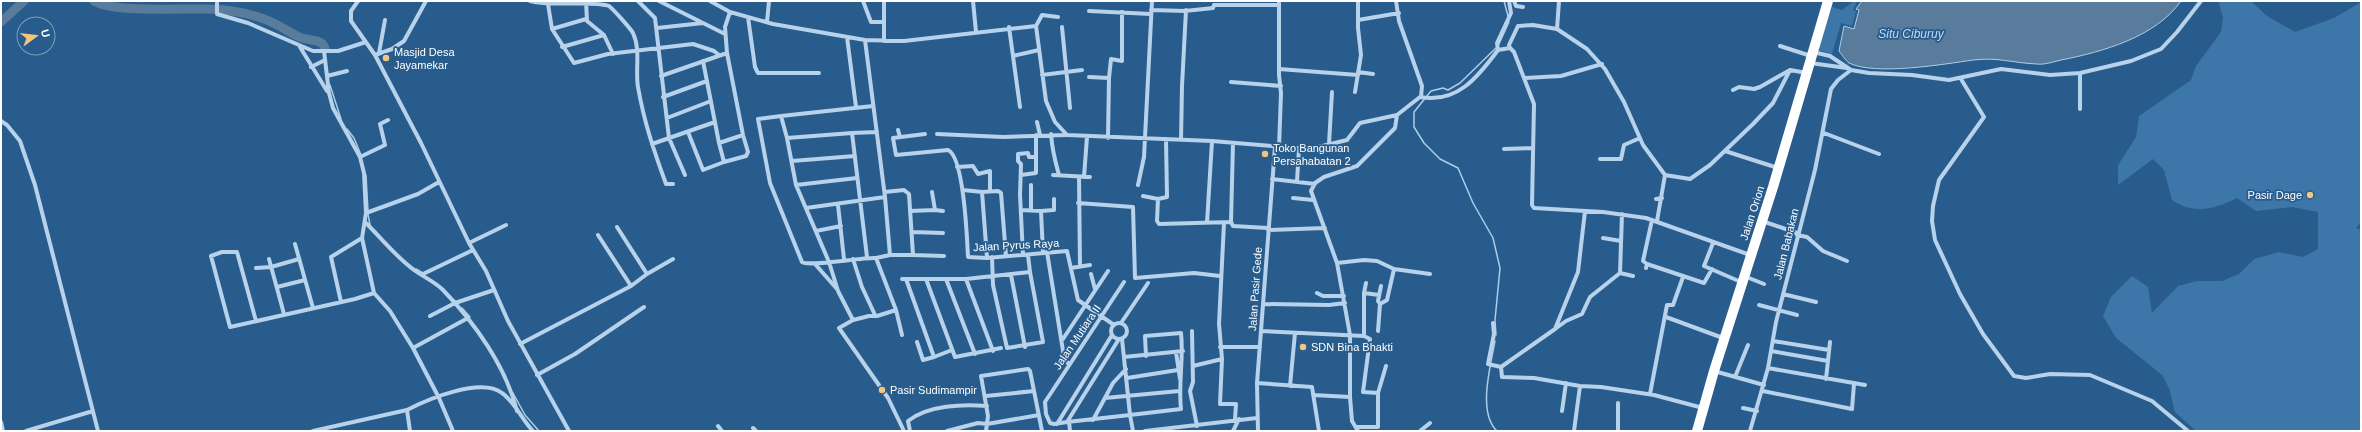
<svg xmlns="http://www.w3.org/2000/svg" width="2362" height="432" viewBox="0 0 2362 432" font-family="Arial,sans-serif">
  <rect width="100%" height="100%" fill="#285c8c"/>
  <path fill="#3d76a8" d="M1854,1H1857L1853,10L1856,11L1852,26L1841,23L1832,54L1817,50L1832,7L1842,10Z
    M2220,1H2251L2267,16L2295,32L2334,18L2361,2V222L2356,228L2361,230V431H2196L2175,412L2169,388L2162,375L2116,338L2103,316L2111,297L2132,276L2148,287L2152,313L2178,286L2197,281H2222L2239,274L2254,259L2279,252L2303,257L2318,249V212L2292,207L2256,211L2237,198C2215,209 2194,215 2172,200L2164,170L2153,159L2118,185V165L2136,137L2139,116L2191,80L2196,66L2221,32L2223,17L2219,4Z"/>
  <path fill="#597c9c" stroke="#acceea" d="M1862,1H2181C2156,37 2102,52 2061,60C2053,62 2044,65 2037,64C2012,63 1999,57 1973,60C1945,64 1875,76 1849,63C1846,61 1842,55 1839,51L1844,26L1854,29L1859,10L1856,9Z"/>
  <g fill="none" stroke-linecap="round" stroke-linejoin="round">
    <path stroke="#acceea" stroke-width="1.5" d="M1504,1L1508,16
      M1499,44L1509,22
      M330,85L341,119
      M347,129L354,138L361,155
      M366,175L368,211
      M368,214L370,225
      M416,269L423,273
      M462,308L470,317
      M1496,335L1495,320L1500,268L1493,238L1473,203L1458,168L1440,159L1424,143L1414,127V112L1431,91L1443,88L1448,90L1460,83L1497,47
      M1495,341C1491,365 1477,412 1497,431
      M513,393L525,415L539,431"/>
    <path stroke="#597c9c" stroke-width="9" d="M94,1C115,13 181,8 207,9C225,9 247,13 264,19C276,23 287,31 299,37C307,41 323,38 325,49
      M1,22L24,1"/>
    <path stroke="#b7d2ea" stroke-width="4" d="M217,1V14L248,23L313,51H338L366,42
      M358,1L351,11V21L375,55L421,143L469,243L486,271L508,321L569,431
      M530,1C552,7 593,0 609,6C613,9 631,29 633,33C641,50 635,70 638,87C644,122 654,151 666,184H673
      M586,1L587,21L604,35L613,54
      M638,1L655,18L669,138L685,175
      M659,1L701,22
      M710,1L730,12L773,24L865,40L904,41L1036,26
      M863,1L871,22H884
      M973,1L976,32
      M1396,1L1399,21L1422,86L1421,97
      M1514,1L1516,6L1523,7
      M1559,1L1557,29L1587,49L1605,69L1624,102L1643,145L1665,175L1657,221
      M548,4L552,29L574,63L608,54L693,44L714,51L719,55
      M1151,10L1185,11L1213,8L1214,5H1279
      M1089,11L1151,14
      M748,17L755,67L758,73H819
      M1058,17L1042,15L1036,26L1046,101L1055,122L1067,135L1212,141L1310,149L1347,140L1360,123L1397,115L1420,97C1457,104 1478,77 1498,50L1510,48L1514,52L1534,104L1532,205L1534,208L1603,212L1646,218L1750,255
      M1358,20L1399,13
      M767,22L769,1
      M1009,27L1020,107
      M1062,27L1070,108
      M657,28L703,23L725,34
      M552,29L586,19
      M847,37L856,107
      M884,41V1
      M1780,46L1811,56
      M300,47L327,91
      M562,47L604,35
      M1510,48L1509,45L1518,26L1533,25L1557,29
      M1498,50L1497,43L1511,13L1509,1
      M324,51L329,93L333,108L360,157L364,173L366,213L362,238L374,293L390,311L413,348L439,398L453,431
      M1813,52L1830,56L1851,70L1869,73L1912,75L1949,80L2001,69L2050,75L2080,73L2131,61L2161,49L2177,32L2201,1
      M379,53L385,20
      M375,55L392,49L404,41L426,1
      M1013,56L1039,50
      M703,61L719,143L743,135
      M1810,63L1847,68
      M311,67L325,60
      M1279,69L1358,75
      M1358,72L1373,74
      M1042,75L1082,70
      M327,76L347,71
      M661,76L727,53
      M1089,77L1109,78L1111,59L1122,61V12
      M1525,78L1561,76L1602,64
      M1961,79L1984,117L1939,180L1933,206L1932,221L1935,240L1960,294L1983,334L2014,376L2026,378L2050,374L2090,375L2152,401L2188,431
      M1231,82L1281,86
      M1733,90L1739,87L1754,89L1760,87L1790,70L1807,73
      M1355,92L1361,55L1358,28V1
      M663,97L707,81
      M2080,109V73
      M781,116L758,119L770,183L802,262C808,267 863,257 876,258L896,310L877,316H869L853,320L839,328L888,398L904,431
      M667,118L711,101
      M1,121L7,125L20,141L35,185L98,431
      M1037,122L1040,135
      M898,130L900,137
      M688,132L703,170L724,162L719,143
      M852,133L877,132
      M1824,133L1879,154
      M925,134L893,138L896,155L948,150C964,157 967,238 968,257L987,258L1067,251L1078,300L1114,325
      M937,134L1003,137L1066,135
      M1051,134C1052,149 1055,161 1059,175
      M787,138L852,133L867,257
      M1108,138L1109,78
      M1181,140L1182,86L1186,10
      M1233,143L1231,222L1233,226L1268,228
      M652,144L715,122
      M1329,144L1332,92
      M1279,148L1281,93L1279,75V1
      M1504,149L1533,148
      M1725,151L1778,168
      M360,157L385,145L380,124L388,120
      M1600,159H1621L1624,145L1640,138
      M792,161L855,156
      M724,162L746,156L748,152L743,135L727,53L725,27L730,12
      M957,167L973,166L978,174L990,171V191
      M1021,175L1036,173V135
      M1053,175L1090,177
      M1665,175L1690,179L1710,165L1753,124L1773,103L1790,70
      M1079,177L1080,266
      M1084,177L1087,137
      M1272,179L1315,184
      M1297,181L1299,149
      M796,185L857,178
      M1138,185L1144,157L1152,1
      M963,190L982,192L987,258
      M885,192L904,190L909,194L913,255H890
      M982,192L998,191L1001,193L1006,256
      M1143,196L1158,199L1167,197L1166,139
      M1293,198L1313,200
      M1158,199L1157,221L1159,224L1231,222
      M1656,199L1662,198
      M1078,203L1133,207L1135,278L1194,273L1220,276
      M838,205L844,259
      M806,208L885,197L865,40
      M935,210L943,211
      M1021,210L1041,211L1043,253
      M1031,210V185
      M910,211L935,210L932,192
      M1041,211L1054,210V199
      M366,213L418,194L439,182
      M1762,221L1797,233
      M366,223C380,237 393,253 409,266C419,275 433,280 443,290C475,323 506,367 517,411
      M1207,223L1212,141
      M1224,223L1219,324L1222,359L1220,404H1236L1235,419
      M1268,230L1325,228
      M816,231L841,226
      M913,232L943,233
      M598,235L631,286
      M1797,235L1807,237L1823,251L1847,261
      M1603,238L1621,241
      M469,243L506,225
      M1713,243L1704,266L1741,282
      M295,244L313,308
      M1047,252L1064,357L1069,365
      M913,255L944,256
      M1023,255L1020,195L1021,164L1018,161V154L1028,153L1029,157H1036
      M992,257L993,285L1007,348L1043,342L1030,272
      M876,258L890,255L885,197
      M269,259L284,314
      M853,259L862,287L875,315
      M1337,263L1364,260L1377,261L1394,269L1430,274
      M815,264L837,289
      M1647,264L1704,283L1712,269
      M256,268L271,267L299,259
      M1071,268L1090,265
      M1646,268L1647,264L1643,261L1652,220
      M1620,273L1633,276
      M423,274L473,250
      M647,274L673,259
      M1091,274L1095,289
      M1011,275L1025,347
      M1744,276L1764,284
      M902,279H966L1030,272L1028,255
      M906,279L934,357L952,350
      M926,279L955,357L1001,348
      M946,279L975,354
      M966,279L993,351
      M277,287L305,280
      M1317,293L1323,296H1344
      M1364,293L1379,295
      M1783,294L1816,302
      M341,302L331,257L362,238
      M1263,304L1329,305L1345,303
      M1380,304L1378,301L1381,286
      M1759,305L1797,315
      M896,310L902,335
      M430,316L455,303L494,290
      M1666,317L1723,338
      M853,320L838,291L829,262L796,185L787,138L781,116L873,106
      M256,321L237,252H222L211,256L230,327L355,299L374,293
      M1111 331a8 8 0 1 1 16 0a8 8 0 1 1-16 0Z
      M1121,323L1148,283
      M1493,323L1494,334L1488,364L1501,367
      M1555,329L1566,321L1582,314L1590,297L1620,273L1622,214
      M1192,331L1193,382L1190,391L1197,426
      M1261,331L1364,336V293L1366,283
      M1378,331L1380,304L1387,300L1394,269
      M1364,336L1370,339L1363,392L1378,393
      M1063,339L1108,271
      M1119,339L1067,422L1130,415L1122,339
      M1773,341L1829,350
      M917,342L923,360L934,357
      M520,344L631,286L647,274L617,227
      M1220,347H1260
      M413,348L468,318
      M1771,351L1828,361
      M1176,352L1180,379
      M1124,357L1183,351
      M1193,366L1222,359
      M1501,367L1502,377L1534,378L1580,386L1601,387L1654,395L1703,408
      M1501,367L1555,329L1578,272L1585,211
      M1768,368L1865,385
      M1714,371L1764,385
      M537,375L575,354L644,307
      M1735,377L1748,345
      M1127,378L1178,370
      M1826,379L1830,342
      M1257,383L1312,387L1319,431
      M1290,386L1295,333
      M1763,391L1852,409L1854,384
      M1650,394L1667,305H1673L1683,277
      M1313,395L1350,397
      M986,396L1034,391
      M1105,398L1179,391
      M1743,408L1757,411
      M1562,411L1566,383
      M1093,420L1113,383L1126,369
      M1069,421L1070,431
      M1,422L3,431
      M1067,422L1054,424L1050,423L1046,414L1045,402L1124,282
      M1057,424L1112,335
      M718,426L722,431
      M1356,427H1378V393L1386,366
      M753,428L756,431
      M26,431L93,411
      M313,431L407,410
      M410,431L407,410C428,399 481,377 502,393C515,402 522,420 533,431
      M910,431L908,421C928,405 963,404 987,406
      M947,431L978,423L987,424L1039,415
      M986,431L988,416L981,376L1028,369L1030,371L1042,431
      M1133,431L1130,415L1181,409C1178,383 1184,359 1181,333L1145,336L1146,356
      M1145,431L1257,418
      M1233,431L1239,419
      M1258,431L1257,383L1275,147
      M1358,431L1352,421L1350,397V335L1337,263L1311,191L1315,183L1324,177L1357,166L1395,128L1397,115
      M1420,431L1430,423
      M1574,431L1580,386
      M1618,431V403
      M1750,431L1768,368L1776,322L1815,170L1831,89L1838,80L1851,70"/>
    <path stroke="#fff" stroke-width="10" d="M1697,431L1714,371L1773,187L1828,1"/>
  </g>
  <g fill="#f1c67e" stroke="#285c8c" stroke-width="1.5">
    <circle cx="386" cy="58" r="4"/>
    <circle cx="1265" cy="154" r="4"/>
    <circle cx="2310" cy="195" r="4"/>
    <circle cx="1303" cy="347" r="4"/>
    <circle cx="882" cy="390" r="4"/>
  </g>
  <g text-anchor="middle" stroke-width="3.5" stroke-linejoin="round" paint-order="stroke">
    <g font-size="11" fill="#fff" stroke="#285c8c" text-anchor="start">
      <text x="394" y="56">Masjid Desa<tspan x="394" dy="13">Jayamekar</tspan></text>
      <text x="1273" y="152">Toko Bangunan<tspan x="1273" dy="13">Persahabatan 2</tspan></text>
      <text x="2302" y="199" text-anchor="end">Pasir Dage</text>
      <text x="1311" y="351">SDN Bina Bhakti</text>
      <text x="890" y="394">Pasir Sudimampir</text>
    </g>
    <g font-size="11" fill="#fff" stroke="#285c8c">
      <text transform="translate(1752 213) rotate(-72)" y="4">Jalan Orion</text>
      <text transform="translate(1786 244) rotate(-76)" y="4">Jalan Babakan</text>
      <text transform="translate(1016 245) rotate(-3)" y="4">Jalan Pyrus Raya</text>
      <text transform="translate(1255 289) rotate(-86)" y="4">Jalan Pasir Gede</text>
      <text transform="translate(1077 337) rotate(-56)" y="4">Jalan Mutiara II</text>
    </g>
    <g font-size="12" font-style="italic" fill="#c3dcf1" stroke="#285c8c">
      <text x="1911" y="38">Situ Ciburuy</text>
    </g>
  </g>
  <rect width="2362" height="432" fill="none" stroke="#ffffff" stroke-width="4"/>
  <g transform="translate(36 36) rotate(75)"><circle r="19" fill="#285c8c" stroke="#7e9dba"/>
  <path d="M0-3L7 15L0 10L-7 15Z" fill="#f1c67e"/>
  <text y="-6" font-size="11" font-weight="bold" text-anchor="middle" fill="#ffffff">U</text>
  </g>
</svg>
